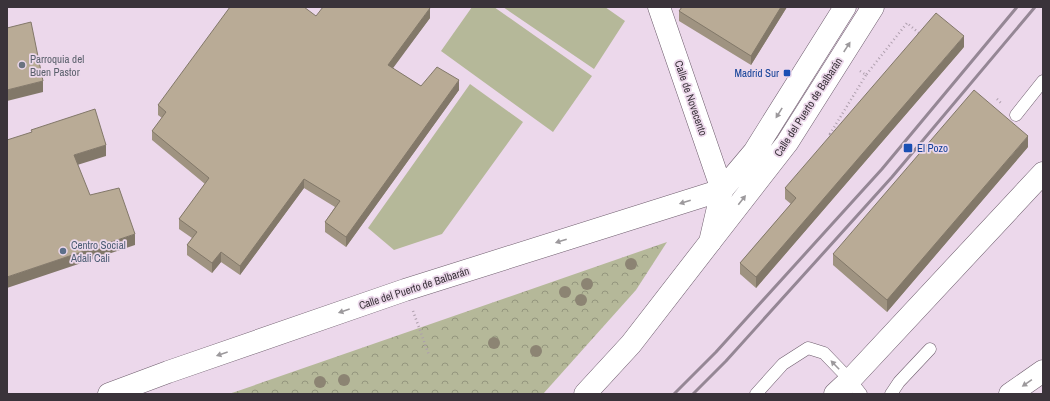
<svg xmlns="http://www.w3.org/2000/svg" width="1050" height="401" viewBox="0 0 1050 401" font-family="'Archivo Narrow',sans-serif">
  <defs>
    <pattern id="park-crowns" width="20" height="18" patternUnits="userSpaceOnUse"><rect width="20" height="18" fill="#b5b899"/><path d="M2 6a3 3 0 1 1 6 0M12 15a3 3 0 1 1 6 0" fill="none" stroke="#94967e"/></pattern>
  </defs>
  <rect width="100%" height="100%" fill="#ecd8eb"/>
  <path fill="url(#park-crowns)" d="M667,242L636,290L543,394H229Z"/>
  <path fill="#b5b899" d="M472,7H494L592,76L553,132L441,51Z
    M503,7H605L625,21L594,69Z
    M470,84L523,122L442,234L394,250L368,228Z"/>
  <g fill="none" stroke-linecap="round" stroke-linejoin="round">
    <defs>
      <path id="lane" d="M1016,115L1043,81
        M756,394L783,364L808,348L824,353L850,380L861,394
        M891,394L899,382L930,349"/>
      <path id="street" d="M659,7L722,190
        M710,242L787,143L873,7
        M109,394L168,372L405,290L722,190L754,152L845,7
        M835,394L850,380L1043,173"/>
      <path id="secondary" d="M585,394L631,344L710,242L722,190"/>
      <path id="primary" d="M1010,394L1043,371"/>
    </defs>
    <use href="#lane" stroke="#6e5d6d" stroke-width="13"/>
    <use href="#street" stroke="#6e5d6d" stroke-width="23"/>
    <use href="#secondary" stroke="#6e5d6d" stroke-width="23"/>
    <use href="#primary" stroke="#6e5d6d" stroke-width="23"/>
    <path stroke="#ae9fad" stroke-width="2.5" stroke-dasharray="1 3" stroke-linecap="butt" d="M860,71L866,75L907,23L920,34
      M997,99L1002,104
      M834,135L830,134L866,75
      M413,311L429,355"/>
    <use href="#lane" stroke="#fff" stroke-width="12"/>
    <use href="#street" stroke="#fff" stroke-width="22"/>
    <use href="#secondary" stroke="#fff" stroke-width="22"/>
    <use href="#primary" stroke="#fff" stroke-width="22"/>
    <path stroke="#958795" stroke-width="3" d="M674,394L716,352L882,169L1017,7
      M693,394L726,361L892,177L1035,7"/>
  </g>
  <g fill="#8c8473">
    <circle cx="631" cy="264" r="6"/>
    <circle cx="587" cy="284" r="6"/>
    <circle cx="565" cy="292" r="6"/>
    <circle cx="581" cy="300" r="6"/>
    <circle cx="494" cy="343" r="6"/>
    <circle cx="536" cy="351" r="6"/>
    <circle cx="344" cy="380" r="6"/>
    <circle cx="320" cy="382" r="6"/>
  </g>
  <path fill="#9f9381" d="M682,7H787L751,65L679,21V11Z
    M316,16L430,18L392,68L421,86L459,90L346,247L325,232V222L335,207L304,188L240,275L221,262L212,273L187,255V245L192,238L179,229V219L205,184L152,140V131L162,118L158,115V105Z
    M964,47L756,288L740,274V263L791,204L785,199V188Z
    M1028,147L887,312L833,265V254Z"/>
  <path fill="#827869" d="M781,7H787L751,65V56Z
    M430,8V18L388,75V65Z
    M964,36V47L756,288V277Z
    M459,80V90L346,247V237Z
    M43,81V92L7,101V90Z
    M1028,136V147L887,312V300Z
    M106,145V156L74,166V155Z
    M304,179V188L240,275V266Z
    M135,234V245L7,288V277Z
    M221,252V262L212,273V263Z"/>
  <path fill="#b9ab96" stroke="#827869" d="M230,7H304L316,16L323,7H428L430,8L388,65L421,86L437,67L459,80L346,237L325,222L340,201L304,179L240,266L221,252L212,263L187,245L197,232L179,219L209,178L152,131L166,112L158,105Z
    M682,7H781L751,56L679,11Z
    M936,13L964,36L756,277L740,263L796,198L785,188Z
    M31,22L43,81L7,90V28Z
    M974,90L1028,136L887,300L833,254Z
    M95,109L106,145L74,155L90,195L119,188L135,234L7,277V140L32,132L31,130Z"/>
  <defs><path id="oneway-solid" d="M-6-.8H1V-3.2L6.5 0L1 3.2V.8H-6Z"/></defs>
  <g fill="#9c999c">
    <use href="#oneway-solid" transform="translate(847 47) rotate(-57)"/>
    <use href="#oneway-solid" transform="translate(779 113) rotate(122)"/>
    <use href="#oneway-solid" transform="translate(742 200) rotate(-52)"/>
    <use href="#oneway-solid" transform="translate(685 202) rotate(163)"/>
    <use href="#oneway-solid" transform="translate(561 241) rotate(162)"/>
    <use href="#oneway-solid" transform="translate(344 311) rotate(161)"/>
    <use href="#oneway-solid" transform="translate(222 354) rotate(161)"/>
    <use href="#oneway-solid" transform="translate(835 365) rotate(-134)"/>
    <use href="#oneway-solid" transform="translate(1027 383) rotate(145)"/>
  </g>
  <circle fill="#6b7280" stroke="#ecd8eb" stroke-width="1.5" cx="22" cy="65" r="4"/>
  <g fill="#1a4fb4" stroke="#ecd8eb" stroke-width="1.5">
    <rect x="783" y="69" width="8" height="8" rx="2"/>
    <rect x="903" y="143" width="10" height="10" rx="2"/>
  </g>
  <circle fill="#5c6f8a" stroke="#ecd8eb" stroke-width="1.5" cx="63" cy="251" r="4"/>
  <g text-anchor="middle" stroke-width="3.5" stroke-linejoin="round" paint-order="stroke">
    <g font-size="11" fill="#5b616d" stroke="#ecd8eb" text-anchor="start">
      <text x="30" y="63">Parroquia del<tspan x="30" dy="13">Buen Pastor</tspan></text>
    </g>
    <g font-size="11" fill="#164399" stroke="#ecd8eb" text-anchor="end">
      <text x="779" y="77">Madrid Sur</text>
      <text x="917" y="152" text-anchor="start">El Pozo</text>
    </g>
    <g font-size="11" fill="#3a333a" stroke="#ecd8eb">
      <text transform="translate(691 98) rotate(71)" y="4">Calle de Novecento</text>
      <text transform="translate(808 107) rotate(-57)" y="4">Calle del Puerto de Balbarán</text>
      <text transform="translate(414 288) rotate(-18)" y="4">Calle del Puerto de Balbarán</text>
    </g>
    <g font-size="11" fill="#4e5e75" stroke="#ecd8eb" text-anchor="start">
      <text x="71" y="249">Centro Social<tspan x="71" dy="13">Adali Cali</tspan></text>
    </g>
  </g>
  <rect width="1050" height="401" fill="none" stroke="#3a333a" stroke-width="16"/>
</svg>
